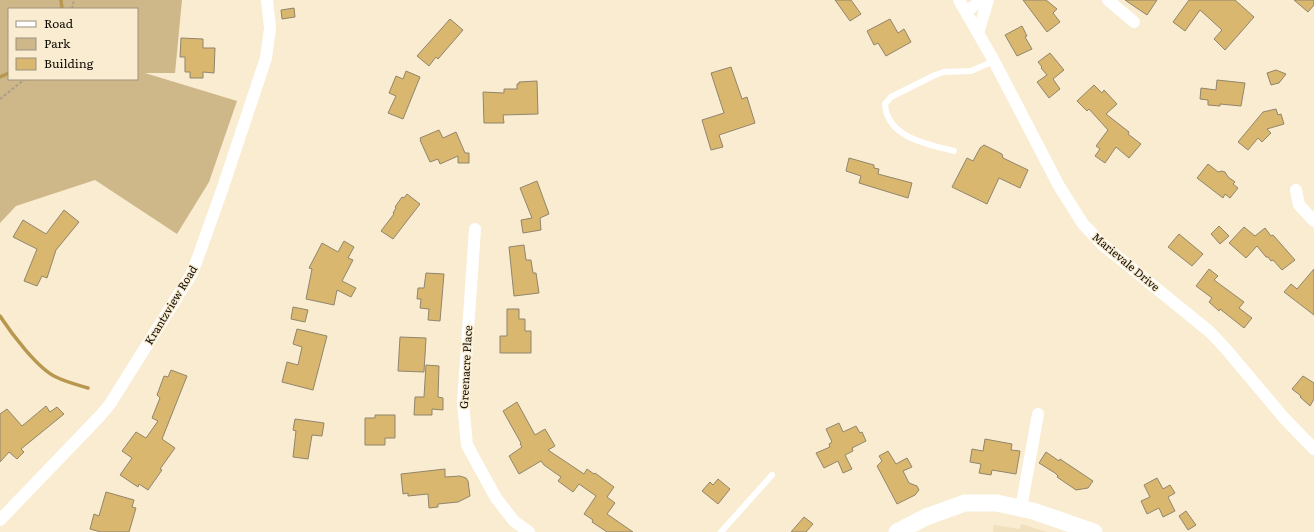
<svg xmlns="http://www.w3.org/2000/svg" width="1314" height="532" viewBox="0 0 1314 532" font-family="Literata,serif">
  <rect width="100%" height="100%" fill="#f9ecd1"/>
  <path fill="#f1e0be" d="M1021,524L1047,532H993L994,525L1020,529Z"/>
  <path fill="#ceb88a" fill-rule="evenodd" d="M0,0H182L175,73H145L237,101L209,182L177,234L95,180L16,206L0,223ZM9,9H137V79H9Z"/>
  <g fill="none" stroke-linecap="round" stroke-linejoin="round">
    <path stroke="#b8974e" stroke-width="3.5" d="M61,0L62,9
      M0,77L9,73
      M0,316C11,333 38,369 56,377C66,382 78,385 88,388"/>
  </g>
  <path fill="#d9b76e" stroke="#91856c" d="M835,0H851L861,14L850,21Z
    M1023,0H1046L1057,9L1053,13L1060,22L1047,32Z
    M1125,0H1157L1147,15Z
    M1189,0H1235L1254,17L1225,50L1214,39L1222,30L1200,10L1185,31L1173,22Z
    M1294,0H1314V5L1308,12Z
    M294,8L295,17L282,19L281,10Z
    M450,19L463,30L438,59L436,57L429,66L417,56Z
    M890,19L898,33L904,29L911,42L886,56L878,43L874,45L867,31Z
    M1022,26L1027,36L1025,37L1032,49L1017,56L1005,35Z
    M181,38L203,39V48H215L214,73L203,72V78H190V72H185V57H180Z
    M1050,53L1064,70L1053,79L1060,89L1049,98L1037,82L1047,75L1041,68L1042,67L1038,62Z
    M731,67L742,99L747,97L755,123L719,135L723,147L711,150L702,120L724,113L711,73Z
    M1276,70L1286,74L1279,83L1271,85L1267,73Z
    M406,71L420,77L403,119L388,113L396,96L389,93L396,76L403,79Z
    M1217,80L1245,83L1241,106L1220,104V106L1208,105V100L1200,99L1201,88L1216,90Z
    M537,81L538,114L503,115L504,123H484L483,92L504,93V89H517V84H519V82Z
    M1094,85L1102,93L1104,90L1117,104L1106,114L1129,132L1128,134L1141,144L1129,158L1116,147L1105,163L1095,156L1100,149L1096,146L1108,130L1089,109L1087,111L1077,101Z
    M1276,109L1278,115L1281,114L1284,124L1267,129L1271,133L1262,142L1258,138L1248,150L1238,142L1263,112Z
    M439,130L443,138L456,132L465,153H469V163H458V156L440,164L438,159L430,162L420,140H421L420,138Z
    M984,145L1002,154L1003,158L1028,170L1020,188L999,178L987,204L952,187L967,158L973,161L980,148Z
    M849,158L874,165V168L879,169L878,174L912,183L908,198L859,183L861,176L846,171Z
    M1208,164L1218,172L1222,171L1225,172L1228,177L1235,182L1233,184L1238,188L1230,198L1225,194L1223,198L1197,178Z
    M537,181L549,214L540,218L541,230L523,233L521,220L532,218L520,188Z
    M407,194L420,204L393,239L381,231L394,214L393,213L396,208L395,207L402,197L404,198Z
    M64,210L79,222L56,250L47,278L42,276L37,286L24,281L37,249L13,237L23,220L46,234Z
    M1219,226L1229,236L1220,244L1211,234Z
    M1244,227L1255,236L1265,228L1271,236L1273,235L1295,260L1282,270L1273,260L1271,261L1268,257H1266L1257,246L1246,258L1229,243Z
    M1179,234L1203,254L1192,266L1168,247Z
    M344,241L354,247L348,258L353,260L342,281L356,288L351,297L337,290L334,305L306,299L312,269L309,268L322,243L338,252Z
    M524,245L526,260H531L533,273H536L539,293L514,296L509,247Z
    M1209,269L1218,276L1214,280L1244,302L1239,308L1252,318L1244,328L1220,309L1219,311L1209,302L1212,298L1196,286Z
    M1314,269V315L1284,292L1291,284L1297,289Z
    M426,273L444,274L440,321L428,320L429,309L420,308L421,299H417L418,288H424Z
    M293,307L308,310L305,322L291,319Z
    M507,309H519V319H525V331H531V353H500V336H507Z
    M297,329L327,336L313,390L282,382L287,362L298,365L302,347L293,344Z
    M400,337L426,338L424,372L398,371Z
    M426,365L439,366L438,397L443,398V410L432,409V415H414L415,397H424Z
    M171,370L187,376L162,439L175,448L160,469L162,470L148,490L139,484L138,487L120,475L132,458L122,451L136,432L146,438L158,421L152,418L160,398L157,395L164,376L168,377Z
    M1303,376L1314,383V399L1310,406L1300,397L1301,396L1292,389Z
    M517,402L535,435L545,429L555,446L548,450L584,474L587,469L594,474L595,473L614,487L607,497L615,503L607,514L633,532H607L592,522L593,520L584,514L596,496L579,484L573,492L558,481L561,477L544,465L541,461L519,474L509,456L522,447L520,444L521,443L503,411Z
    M46,406L50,412L57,407L64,414L21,449L24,452L17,459L9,452L0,462V414L7,409L22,426Z
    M375,415H395V438H385V445H365V418H375Z
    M295,419L324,423L322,436L312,435L308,459L293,457L296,431L293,430Z
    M839,423L843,432L856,426L860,433L862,432L866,441L852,448L853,451L845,455L852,469L843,473L838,461L824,468L816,453L830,447L829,444L832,442L826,429Z
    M985,439L1012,444L1011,450L1020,451L1016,474L992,470L991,475L979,473L981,464L970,462L972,449L983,451Z
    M888,451L896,464L907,458L912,467L903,471L909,483L917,486L919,490L915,495L897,504L877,466L882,461L879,456Z
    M1046,452L1059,461L1060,459L1093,481L1088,488L1076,490L1057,477L1058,476L1055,473L1039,463Z
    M445,469V477L460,476L466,478L468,481L470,496L458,502L438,504V507L429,508L428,494L408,496V493L403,494L401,474Z
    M1157,478L1163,489L1170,485L1175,493L1168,497L1175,511L1163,517L1159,508L1147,514L1141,501L1150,497L1144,485Z
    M718,479L730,489L718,504L702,491L710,482L713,485Z
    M106,492L134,500L132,507L136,508L129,532H101L90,529L94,514L99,516Z
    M1186,511L1196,525L1188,530L1179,516Z
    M804,517L813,524L806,532H791Z"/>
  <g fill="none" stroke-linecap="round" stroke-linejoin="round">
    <path stroke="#a99f8b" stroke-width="2" stroke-dasharray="3 2" stroke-linecap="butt" d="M72,9L74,0
      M0,99L25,79"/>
    <path stroke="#fff" stroke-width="6" d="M954,151C928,144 887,138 885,104L891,97L935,75L944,72L971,71L994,61
      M721,532L772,475"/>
    <path stroke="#fff" stroke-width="12" d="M959,0L994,61L1059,186L1083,224L1103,245L1210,332L1226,349L1284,418L1314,449
      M1108,0L1134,22
      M966,12L982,0
      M978,33L988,0
      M1296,190L1299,205L1314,221
      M475,229L463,403L467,445L496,498L514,521L529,532
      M1021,508L1038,414
      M0,520L100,416L110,404L191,275L197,260L222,190L266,58L270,28L267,0"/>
    <path stroke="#fff" stroke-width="17" d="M897,532L926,517L965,503H997L1033,511L1094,532"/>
  </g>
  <g text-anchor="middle" stroke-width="3" stroke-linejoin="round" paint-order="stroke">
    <g font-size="11" fill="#0f0b04" stroke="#f9ecd1">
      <text transform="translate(1126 262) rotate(40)" y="4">Marievale Drive</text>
      <text transform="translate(171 305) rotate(-59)" y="4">Krantzview Road</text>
      <text transform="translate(466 367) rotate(-87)" y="4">Greenacre Place</text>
    </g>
  </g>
  <rect x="8" y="8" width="130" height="72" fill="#f9ecd1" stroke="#9b927f"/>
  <rect x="16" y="21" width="20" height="6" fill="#ffffff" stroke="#9b927f"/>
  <text x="44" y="28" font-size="12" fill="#0f0b04">Road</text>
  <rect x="16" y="38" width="20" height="12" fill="#ceb88a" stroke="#9b927f"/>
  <text x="44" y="48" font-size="12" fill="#0f0b04">Park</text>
  <rect x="16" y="58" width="20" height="12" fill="#d9b76e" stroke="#9b927f"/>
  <text x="44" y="68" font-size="12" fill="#0f0b04">Building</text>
</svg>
